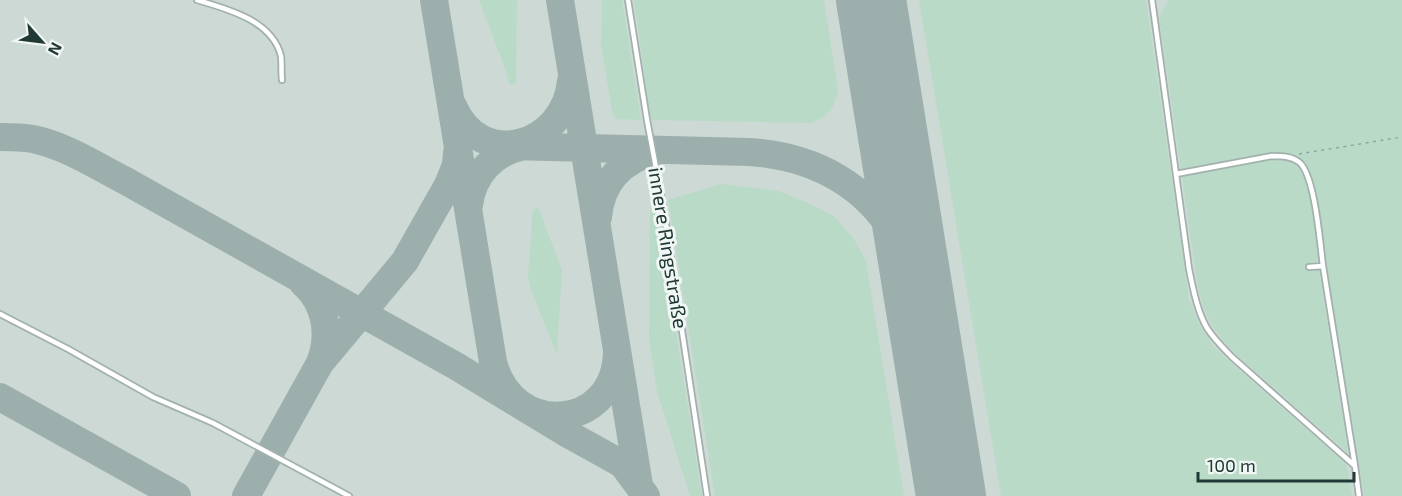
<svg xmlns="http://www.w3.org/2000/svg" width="1402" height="496" viewBox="0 0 1402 496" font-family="'Exo 2',sans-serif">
  <rect width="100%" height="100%" fill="#dfeae6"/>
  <path fill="#cdd9d5" d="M0,0H1402V496H0Z"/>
  <path fill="#b9dac6" d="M479,0H517L516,83L513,85L509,84L506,71Z
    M602,0H622L641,120L618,119L613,116L601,46Z
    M634,0H824L838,91L833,107L822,118L811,123L651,120Z
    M919,0H1146L1189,299L1200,326L1213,346L1230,362L1345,463L1348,471L1352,496H1001Z
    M1168,0H1402V496H1364L1326,261L1306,263V269L1305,271L1317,270L1319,271L1348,452H1347L1237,355C1207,325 1201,308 1195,268L1159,17Z
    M721,184L778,191L806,202L834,216L854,239L866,261L904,496H715L668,200Z
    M656,205L702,496H690L657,391L649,340L650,210Z
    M536,207H538L562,270L557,355L531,290L528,276L533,211Z"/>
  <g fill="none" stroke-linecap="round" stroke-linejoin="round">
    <path stroke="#9dafac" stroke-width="28" d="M434,0L493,362C512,438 615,432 617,352
      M560,0L639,485
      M453,106C481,172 565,146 571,81
      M0,137C11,137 22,137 33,139C66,146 95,165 124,180L456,366L568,434L615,460L623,465L646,496
      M508,146L749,152C813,156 870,185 900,245C910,264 915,286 920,307
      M469,205C473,174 493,153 523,146
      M598,217C601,181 622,160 656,151
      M303,283C326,304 331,334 320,363
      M0,397L177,496
      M246,496L320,363L405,261L448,185L456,165L457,153"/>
    <path stroke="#9dafac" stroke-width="70" d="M871,0L951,496"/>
    <defs>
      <path id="lane" d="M197,0C227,9 272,20 281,56C282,64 281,72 282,80
        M628,0L647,120L663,205L707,496
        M1152,0L1189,269C1193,288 1197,311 1207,328C1214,339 1223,348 1232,357L1355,466L1359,496
        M1176,174L1272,156C1281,156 1291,156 1299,162C1315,175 1320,243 1323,266
        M1309,267L1323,266L1355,466
        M0,314L68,349L153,397L213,423L349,496"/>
    </defs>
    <use href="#lane" stroke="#a2b1ad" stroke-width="8"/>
    <path stroke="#81aca4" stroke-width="1.5" stroke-dasharray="3 4.5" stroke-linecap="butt" d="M1299,154L1402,137"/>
    <use href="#lane" stroke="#fff" stroke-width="4.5"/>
  </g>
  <g text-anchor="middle" stroke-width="6" stroke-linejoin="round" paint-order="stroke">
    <g font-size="20" fill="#213935" stroke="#eff6f4">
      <text transform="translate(668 248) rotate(81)" y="7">innere Ringstraße</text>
    </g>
  </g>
  <g transform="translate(42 42) rotate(118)" stroke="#eff6f4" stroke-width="4.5" paint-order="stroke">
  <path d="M0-4.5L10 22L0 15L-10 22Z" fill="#213935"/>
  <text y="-9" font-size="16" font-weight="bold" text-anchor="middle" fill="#213935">N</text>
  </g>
  <path d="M1198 472v9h156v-9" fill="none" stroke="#213935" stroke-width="3"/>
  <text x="1207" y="472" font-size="18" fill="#213935" stroke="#eff6f4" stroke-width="4.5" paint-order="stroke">100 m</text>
</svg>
